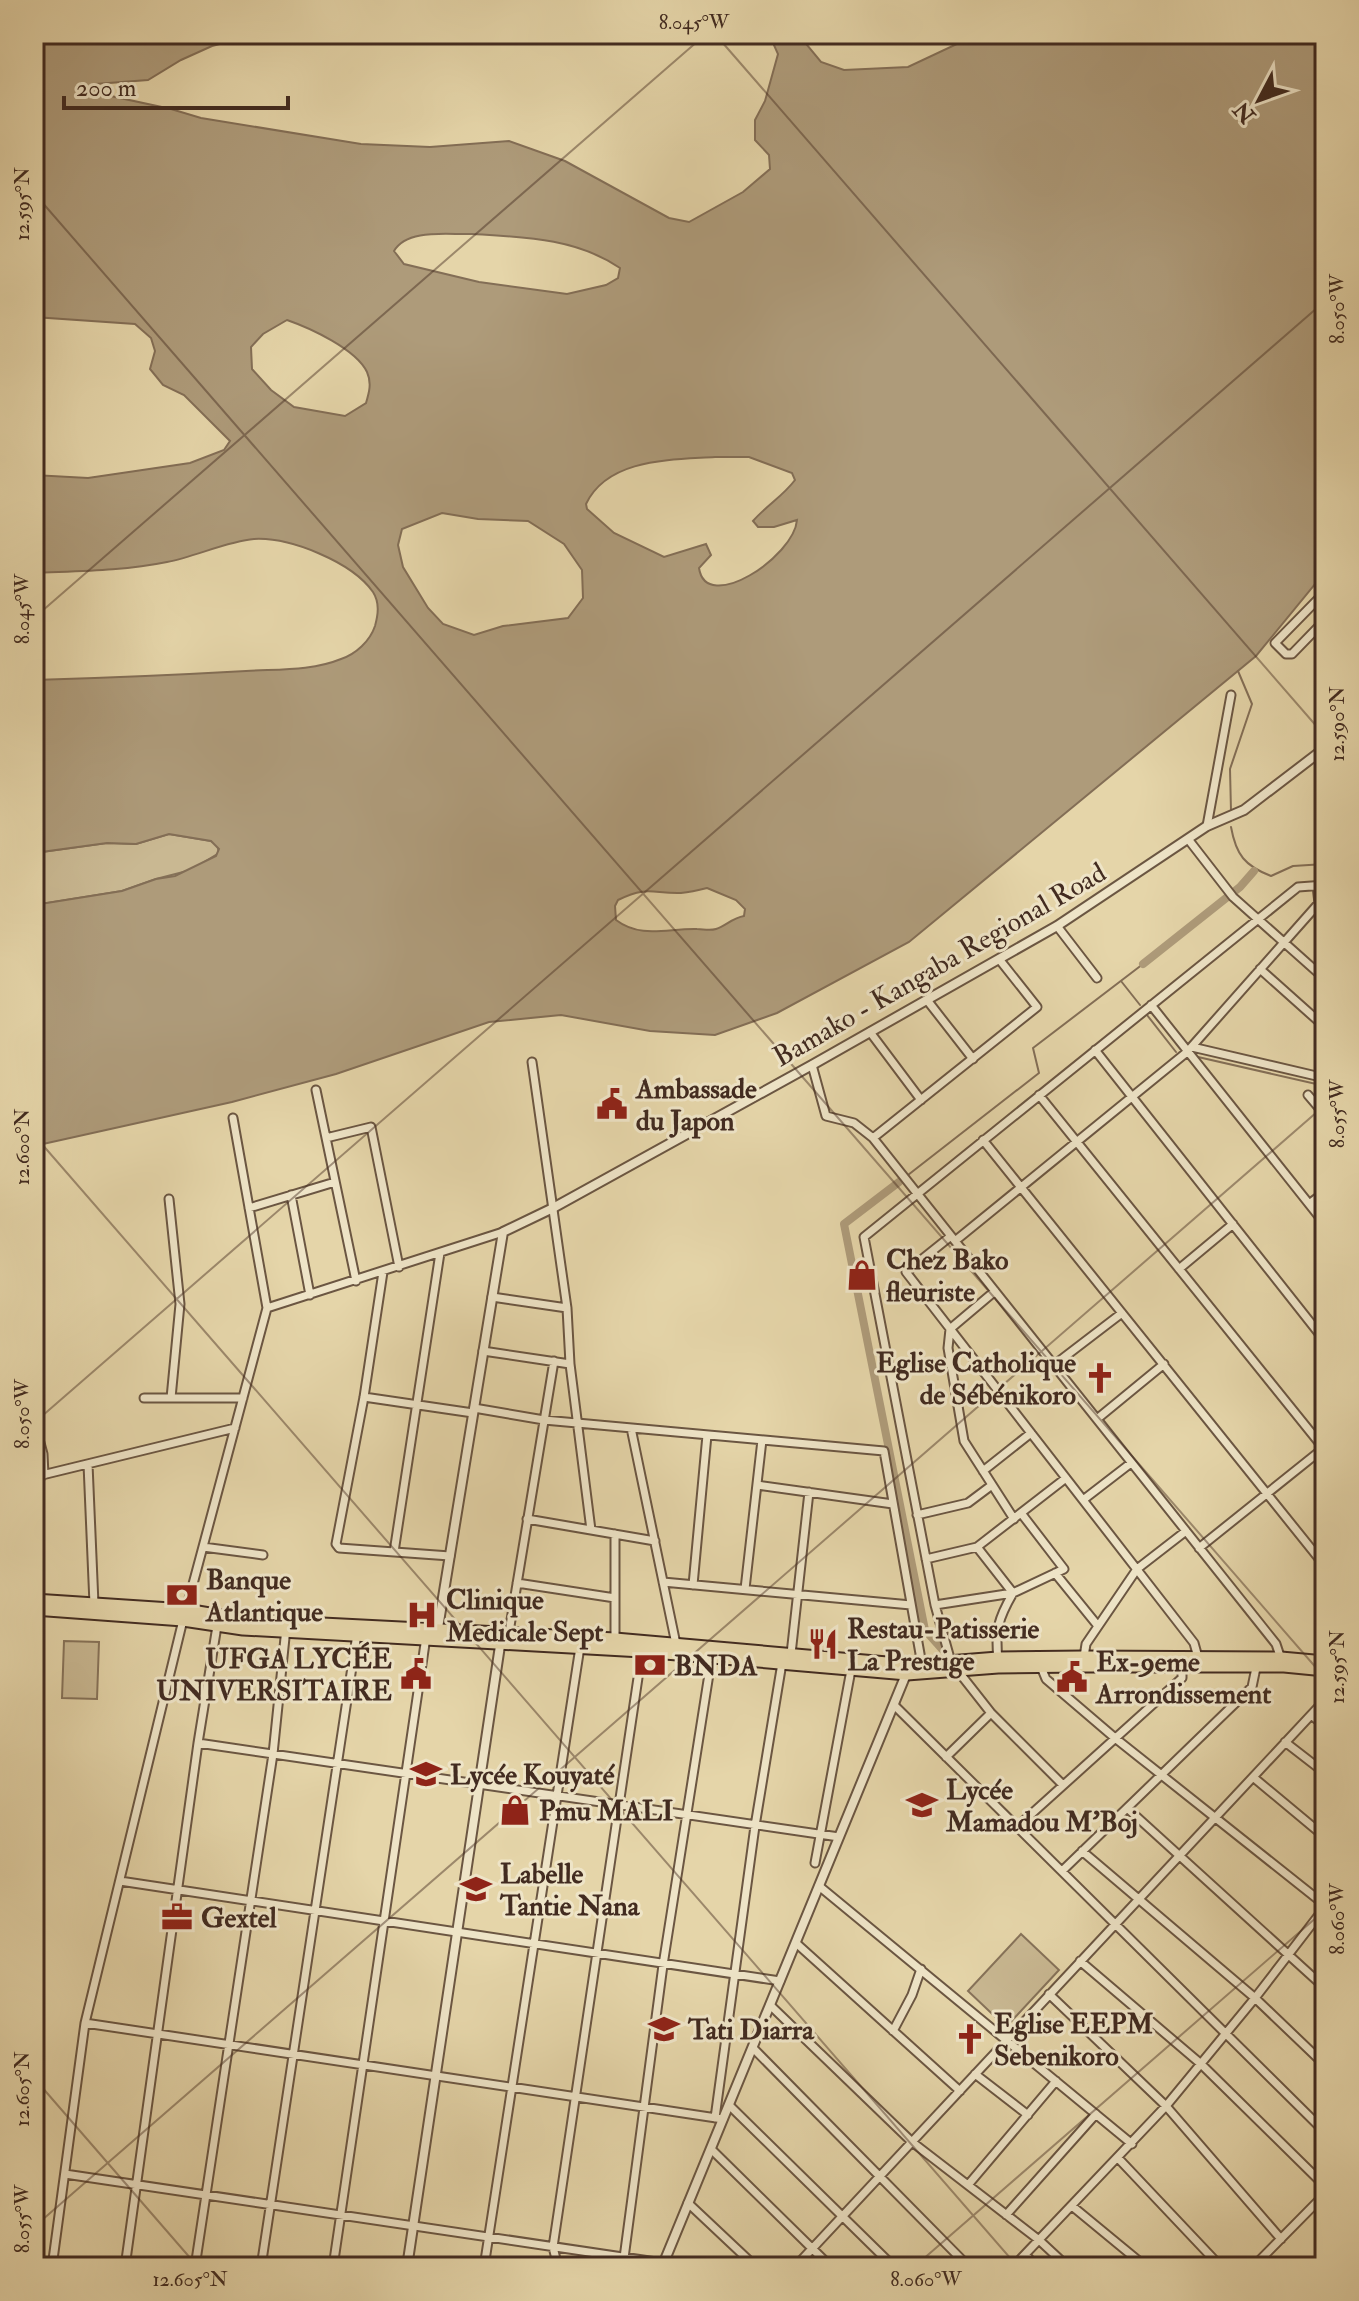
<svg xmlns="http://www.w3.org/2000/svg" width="1359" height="2301" viewBox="0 0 1359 2301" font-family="'IM FELL Double Pica',serif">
  <rect width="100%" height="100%" fill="#e5d5a9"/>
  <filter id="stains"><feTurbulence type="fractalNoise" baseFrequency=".0025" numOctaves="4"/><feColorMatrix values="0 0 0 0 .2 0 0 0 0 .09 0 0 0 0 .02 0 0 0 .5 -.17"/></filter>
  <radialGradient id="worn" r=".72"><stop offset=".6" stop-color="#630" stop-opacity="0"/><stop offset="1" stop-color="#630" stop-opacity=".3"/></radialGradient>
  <path fill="#c9b892" stroke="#867259" stroke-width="2" d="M169,834L211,841L217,844L219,853L191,870L156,879L122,891L34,905V853L107,843L136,844Z
    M64,1641L99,1642L97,1699L62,1698Z
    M1021,1934L1059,1970L1006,2027L968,1991Z"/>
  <path fill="#ae9b7a" stroke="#836e56" stroke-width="2" fill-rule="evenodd" d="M34,34H258L212,46L181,60L148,80L96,84L94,88L97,93L171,109L201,118L361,144L430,147L509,141L565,161L669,218L689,222L743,192L770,169L769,155L755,140V120L765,101L778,54L769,34H798L821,62L844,70L908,67L978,34H1325V572L1256,656L909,942L777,1013L715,1035L650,1031L561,1015L489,1022L336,1074L232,1102L34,1146V905L122,891L156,879L175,876L216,856L219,849L211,841L169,834L136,844L107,843L34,853V680C105,678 175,675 246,671C277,669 312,671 341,659C356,654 370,641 375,626C378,615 380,603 373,592C352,562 290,537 254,539C228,541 194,557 167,562C123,571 78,571 34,573V475L88,478L190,463L224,450L230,441L184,395L163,385L150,369L155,351L151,338L135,324L34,317ZM472,234C523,237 576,238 620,268L618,278L606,285L567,294L479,282L404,264L394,251C407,228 449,235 472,234ZM287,320C310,328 356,349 367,372C372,383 369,393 366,403L345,416L294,407L271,390L252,369L251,347L263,334ZM715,457H749L792,473L795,480C783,496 766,506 753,521L758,527H774L797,520C794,557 706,615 699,568L711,555L706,544L664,557L614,533L587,509L586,504C608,458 671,460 715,457ZM442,513L478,519L528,521L564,544L582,570L583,598L568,618L503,626L474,635L443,624L428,608L403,567L398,545L402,529ZM707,888L736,900L745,909L744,916C732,918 726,926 716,929C709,931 703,929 697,929C668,928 641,939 616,920L615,906L618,900C648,885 653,894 681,893C690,892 699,890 707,888Z"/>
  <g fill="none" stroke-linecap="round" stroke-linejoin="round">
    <path stroke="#836e56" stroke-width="2" d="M1231,811L1230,769L1252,704L1238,671
      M1231,827C1236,855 1245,866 1271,876L1293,866L1325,864
      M1121,981L1140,1005
      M1147,1015L1176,1052
      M1198,1057L1325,1086
      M908,1175L1039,1073L1033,1048L1143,964"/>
    <path stroke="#ae9b7a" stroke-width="8" d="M1143,964L1240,887L1254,871
      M899,1182L844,1224L925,1630L942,1649"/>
    <defs>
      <path id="minor" d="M1325,592L1275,643L1286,654H1292L1325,620
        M1207,826L1231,695
        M1188,839L1233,897L1325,979
        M1317,886L1319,903L1325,908
        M1057,926L1097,978
        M1260,969L1325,1027
        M927,1000L973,1059
        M1151,1005L1325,1224
        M870,1032L921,1100
        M1192,1047L1325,1078
        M1095,1050L1325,1341
        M532,1062L567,1308L570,1364L591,1530
        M812,1065L826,1116L854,1123L873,1138L1276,1644L1281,1659
        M316,1090L356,1281
        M1039,1095L1325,1450
        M1308,1095L1325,1115
        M233,1118L267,1308
        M326,1138L371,1127L399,1267
        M873,1138L1037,1007L999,959
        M983,1140L1325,1566
        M291,1195L310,1295
        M169,1199L180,1304L171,1398
        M1309,1204L1325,1192
        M249,1208L335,1182
        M951,1236L906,1272L1194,1643L1199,1661
        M955,1241L1187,1052L1319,903
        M1179,1269L1233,1224
        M383,1272L364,1397L336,1544L339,1548L450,1556
        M995,1291L950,1329L948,1348L964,1441L1014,1519
        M492,1297L567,1308
        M34,1307L36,1428L43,1454L44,1475
        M483,1351L570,1364
        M1054,1365L1122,1313
        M364,1397L473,1413
        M144,1398H243
        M474,1408L544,1420L884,1451L922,1665
        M1097,1419L1164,1364
        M631,1428L676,1644
        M88,1464L94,1604
        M983,1471L1031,1433
        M34,1477L235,1428
        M757,1485L893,1504
        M1083,1500L1131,1463
        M917,1515L968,1503L992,1485
        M527,1519L655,1541
        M203,1547L263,1555
        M977,1547L1013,1593C998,1619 995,1630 998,1660
        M1199,1548L1325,1447
        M394,1552L440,1253
        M926,1559L977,1547L1066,1478
        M1055,1573L1098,1626
        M663,1582L911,1605
        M517,1583L615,1598
        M693,1585L707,1435
        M745,1589L762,1440
        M935,1605L1013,1593L1064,1569L1021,1513
        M186,1610L267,1308L503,1232
        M509,1632L554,1361
        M615,1639V1534
        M791,1654L809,1492
        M1084,1657L1086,1644L1137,1569L1186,1531
        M951,1662L935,1605L864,1237L1298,887L1325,885
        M1041,1667L1046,1679L1115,1738L1325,1905
        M958,1671L991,1713L1063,1785
        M894,1705L1325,2132
        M1311,1715L1325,1726
        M1285,1742L1325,1773
        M198,1743L839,1837
        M946,1757L991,1713
        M1253,1777L1325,1837
        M1127,1808L1325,1988
        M1017,1827L1182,1678V1666
        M1082,1851L1255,1998L1325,2065
        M815,1863L851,1670
        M1062,1871L1252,1687L1257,1663
        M120,1881L780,1981
        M819,1886L1132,2144
        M796,1943L960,2091
        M1080,1961L1201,2064L1325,2186
        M1049,1994L1166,2106L1281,2239
        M770,2005L912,2142L1039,2240L1068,2267
        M85,2023L723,2119
        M893,2031L912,1995L921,1969
        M753,2048L969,2267
        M975,2074L1028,2115
        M729,2105L894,2267
        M715,2118L755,1826L782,1663
        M711,2149L831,2267
        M1118,2158L1221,2267
        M65,2174L663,2263
        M968,2185L1056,2081
        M688,2203L756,2267
        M1072,2206L1146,2267
        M1006,2215L1096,2114
        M1026,2255L1036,2267
        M624,2258L663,1965L712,1655
        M52,2267L85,2023L183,1620
        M125,2267L198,1743L217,1626
        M195,2267L273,1754L286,1628
        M261,2267L357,1634
        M333,2267L426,1637
        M484,2267L580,1647
        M558,2267L553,2247L642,1651
        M795,2267L1325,1700
        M1013,2267L1166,2106L1255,1998L1325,1907
        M1253,2267L1325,2194"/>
      <path id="tertiary" d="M437,1634L503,1232L553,1208L812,1065L1057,926L1207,826L1244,810L1325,748
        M407,2267L501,1639
        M662,2267L907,1672"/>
      <path id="trunk" d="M34,1600L186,1610L245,1620L615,1639L910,1665L998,1658L1084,1657L1281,1658L1325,1662
        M34,1609L183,1620L243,1629L642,1651L907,1674L998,1667L1083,1666H1284L1325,1670"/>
    </defs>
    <use href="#minor" stroke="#6b5642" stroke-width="11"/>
    <use href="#tertiary" stroke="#6b5642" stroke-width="12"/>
    <use href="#trunk" stroke="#422b20" stroke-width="15"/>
    <use href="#minor" stroke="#eee4c7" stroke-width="7"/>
    <use href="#tertiary" stroke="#eee4c7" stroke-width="8"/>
    <use href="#trunk" stroke="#e5d5a9" stroke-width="11"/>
  </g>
  <path fill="none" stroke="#422b20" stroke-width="2" stroke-opacity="0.45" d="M715,34L1325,736M34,193L1325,1678M34,618L706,34M34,1135L1018,2267M34,1423L1325,301M34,2078L198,2267M34,2227L1325,1105M914,2267L1325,1910"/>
  <defs>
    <symbol id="civic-bare" viewBox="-9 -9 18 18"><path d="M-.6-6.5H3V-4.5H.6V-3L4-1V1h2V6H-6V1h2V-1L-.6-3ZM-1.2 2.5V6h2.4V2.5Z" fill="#8f2418" stroke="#eee4c7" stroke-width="2.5" paint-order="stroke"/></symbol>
    <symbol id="shop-bare" viewBox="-9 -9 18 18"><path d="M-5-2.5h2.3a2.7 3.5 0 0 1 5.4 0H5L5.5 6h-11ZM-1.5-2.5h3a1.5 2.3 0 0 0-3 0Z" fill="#8f2418" stroke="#eee4c7" stroke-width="2.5" paint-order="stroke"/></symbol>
    <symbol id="church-bare" viewBox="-9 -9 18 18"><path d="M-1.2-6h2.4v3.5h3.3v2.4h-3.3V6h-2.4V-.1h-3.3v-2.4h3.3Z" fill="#8f2418" stroke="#eee4c7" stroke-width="2.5" paint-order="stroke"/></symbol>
    <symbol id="bank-bare" viewBox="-9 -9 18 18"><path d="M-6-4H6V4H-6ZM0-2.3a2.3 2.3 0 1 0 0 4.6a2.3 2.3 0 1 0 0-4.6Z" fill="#8f2418" stroke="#eee4c7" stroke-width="2.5" paint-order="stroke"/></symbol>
    <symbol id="hospital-bare" viewBox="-9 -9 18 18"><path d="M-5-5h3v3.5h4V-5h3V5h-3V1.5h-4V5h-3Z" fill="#8f2418" stroke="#eee4c7" stroke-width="2.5" paint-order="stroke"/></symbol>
    <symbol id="restaurant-bare" viewBox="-9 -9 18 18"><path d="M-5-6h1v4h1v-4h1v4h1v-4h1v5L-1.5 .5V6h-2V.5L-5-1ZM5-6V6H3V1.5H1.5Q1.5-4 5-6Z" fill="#8f2418" stroke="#eee4c7" stroke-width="2.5" paint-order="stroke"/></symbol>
    <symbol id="school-bare" viewBox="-9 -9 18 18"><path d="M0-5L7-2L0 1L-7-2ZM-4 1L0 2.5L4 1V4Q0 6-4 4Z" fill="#8f2418" stroke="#eee4c7" stroke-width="2.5" paint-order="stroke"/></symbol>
    <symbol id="office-bare" viewBox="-9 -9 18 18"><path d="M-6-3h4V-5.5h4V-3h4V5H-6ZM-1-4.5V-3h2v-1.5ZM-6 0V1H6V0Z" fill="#8f2418" stroke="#eee4c7" stroke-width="2.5" paint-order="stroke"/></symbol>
  </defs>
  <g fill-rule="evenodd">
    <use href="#civic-bare" x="590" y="1082" width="44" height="44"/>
    <use href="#shop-bare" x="840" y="1253" width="44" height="44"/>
    <use href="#church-bare" x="1078" y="1356" width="44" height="44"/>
    <use href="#bank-bare" x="160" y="1573" width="44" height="44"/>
    <use href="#hospital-bare" x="400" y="1593" width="44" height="44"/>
    <use href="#restaurant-bare" x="801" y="1622" width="44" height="44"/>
    <use href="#bank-bare" x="628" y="1643" width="44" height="44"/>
    <use href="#civic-bare" x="394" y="1652" width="44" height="44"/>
    <use href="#civic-bare" x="1050" y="1655" width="44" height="44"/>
    <use href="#school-bare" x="404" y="1752" width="44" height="44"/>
    <use href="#school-bare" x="900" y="1783" width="44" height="44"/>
    <use href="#shop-bare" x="493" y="1788" width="44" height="44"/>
    <use href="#school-bare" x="454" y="1867" width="44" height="44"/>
    <use href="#office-bare" x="155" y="1895" width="44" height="44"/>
    <use href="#school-bare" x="642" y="2007" width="44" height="44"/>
    <use href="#church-bare" x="948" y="2017" width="44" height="44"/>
  </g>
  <g text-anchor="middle" stroke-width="6" stroke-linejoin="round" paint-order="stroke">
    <g font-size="28" fill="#422b20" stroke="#eee4c7">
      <text transform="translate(939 964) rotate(-30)" y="10">Bamako - Kangaba Regional Road</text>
    </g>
    <g font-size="28" font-weight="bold" fill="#422b20" stroke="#eee4c7" text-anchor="start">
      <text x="636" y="1098">Ambassade<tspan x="636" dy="32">du Japon</tspan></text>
      <text x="886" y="1269">Chez Bako<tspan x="886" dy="32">fleuriste</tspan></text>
      <text x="1076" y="1372" text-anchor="end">Eglise Catholique<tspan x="1076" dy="32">de Sébénikoro</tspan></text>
      <text x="206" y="1589">Banque<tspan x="206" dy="32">Atlantique</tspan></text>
      <text x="446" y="1609">Clinique<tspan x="446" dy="32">Medicale Sept</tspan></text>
      <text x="847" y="1638">Restau-Patisserie<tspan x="847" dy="32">La Prestige</tspan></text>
      <text x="392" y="1668" text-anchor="end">UFGA LYCÉE<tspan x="392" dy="32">UNIVERSITAIRE</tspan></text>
      <text x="1096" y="1671">Ex-9eme<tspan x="1096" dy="32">Arrondissement</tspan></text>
      <text x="674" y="1675">BNDA</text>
      <text x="450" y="1784">Lycée Kouyaté</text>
      <text x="946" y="1799">Lycée<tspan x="946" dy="32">Mamadou M'Boj</tspan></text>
      <text x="539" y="1820">Pmu MALI</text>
      <text x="500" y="1883">Labelle<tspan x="500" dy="32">Tantie Nana</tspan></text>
      <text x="201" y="1927">Gextel</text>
      <text x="994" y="2033">Eglise EEPM<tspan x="994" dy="32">Sebenikoro</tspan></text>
      <text x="688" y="2039">Tati Diarra</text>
    </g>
  </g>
  <rect width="1359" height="2301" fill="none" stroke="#e5d5a9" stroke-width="88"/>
  <g transform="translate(1259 100) rotate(229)" stroke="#eee4c7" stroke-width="6" paint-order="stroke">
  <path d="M0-6L14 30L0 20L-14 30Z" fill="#422b20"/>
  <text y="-12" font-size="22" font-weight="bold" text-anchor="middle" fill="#422b20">N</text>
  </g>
  <path d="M64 96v12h224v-12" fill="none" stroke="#422b20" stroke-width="4"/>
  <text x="76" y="96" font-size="24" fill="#422b20" stroke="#eee4c7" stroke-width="6" paint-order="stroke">200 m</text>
  <rect x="44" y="44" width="1271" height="2213" fill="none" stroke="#422b20" stroke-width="3"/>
  <g font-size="20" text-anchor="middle" fill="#422b20">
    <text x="694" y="29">8.045°W</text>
    <text transform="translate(22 204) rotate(-90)" y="7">12.595°N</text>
    <text transform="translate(1337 309) rotate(-90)" y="7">8.050°W</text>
    <text transform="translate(22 609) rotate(-90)" y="7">8.045°W</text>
    <text transform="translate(1337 724) rotate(-90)" y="7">12.590°N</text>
    <text transform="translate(1337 1114) rotate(-90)" y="7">8.055°W</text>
    <text transform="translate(22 1147) rotate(-90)" y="7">12.600°N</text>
    <text transform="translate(22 1414) rotate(-90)" y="7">8.050°W</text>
    <text transform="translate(1337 1667) rotate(-90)" y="7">12.595°N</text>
    <text transform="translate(1337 1919) rotate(-90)" y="7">8.060°W</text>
    <text transform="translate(22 2089) rotate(-90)" y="7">12.605°N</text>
    <text transform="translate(22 2219) rotate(-90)" y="7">8.055°W</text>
    <text x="190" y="2286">12.605°N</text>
    <text x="926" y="2286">8.060°W</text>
  </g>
  <rect width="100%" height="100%" filter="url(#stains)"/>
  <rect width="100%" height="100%" fill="url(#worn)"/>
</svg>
